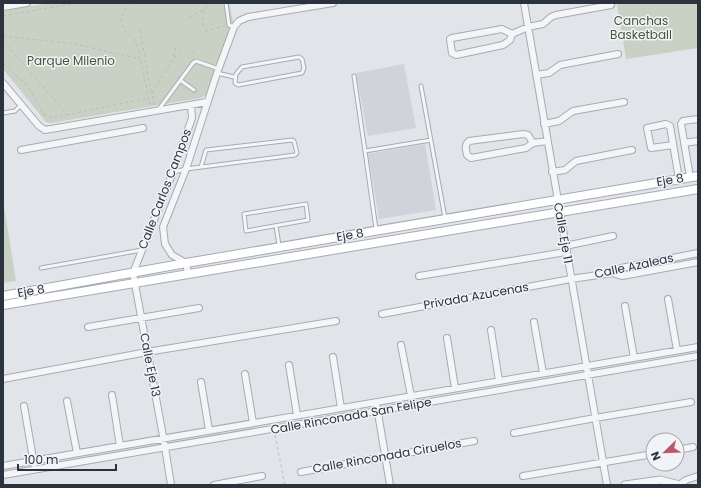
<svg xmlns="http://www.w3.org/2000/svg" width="701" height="488" viewBox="0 0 701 488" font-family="Poppins,sans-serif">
  <rect width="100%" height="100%" fill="#e1e4e8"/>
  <path fill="#d0d4da" d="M404,64L416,128L368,136L356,73Z
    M425,144L436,210L379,219L368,154Z"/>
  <path fill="#c8d1c3" d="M49,3H229L233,22L206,95L200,98L51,123L46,122L3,69V11Z
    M617,3H698V48L626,59Z
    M3,200L16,281L3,283Z"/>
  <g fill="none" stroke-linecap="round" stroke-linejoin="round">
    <defs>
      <path id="service" d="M226,3L229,25L234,27
        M299,57L302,59L304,68L302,73L238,85L235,83L236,74L242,67Z
        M217,73L234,77
        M354,76L365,151
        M180,80L194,90
        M421,86L445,218
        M159,109L193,63L196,61L219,69
        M3,113L15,111L21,105
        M174,172L186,169L295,155L297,153L294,141L292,140L206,150L201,167
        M306,204L308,220L246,231L244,214Z
        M276,226L279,245
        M376,229L365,151L431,140
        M41,268L142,250"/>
      <path id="minor" d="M524,3L607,485
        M3,7L27,3
        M512,34L502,29L452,38L450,39L452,53L456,55L503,45L510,40L512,34L528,27L543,24L551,17L556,15L611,5
        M536,75L549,73L560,65L618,54
        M3,83L39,126L45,130L207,102
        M544,124L559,121L573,111L624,102
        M533,143L528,135L523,134L469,141C464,145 466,150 467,155L471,158L526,148L533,143L547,141
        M684,143L698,141
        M673,145L651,148L647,128L666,124L670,126C673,144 676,161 679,179
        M21,150L143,128
        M552,172L565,170L576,161L632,150
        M690,177L681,124L683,121L698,119
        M565,246L613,236
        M612,273L622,276L698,262
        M188,274L186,263L172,255L165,244L163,227L186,169L217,73L234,27L239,21L248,17L333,3
        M419,276L566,252
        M668,299L677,350
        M625,306L634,358
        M382,314L571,279L612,273L621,268L698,253
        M534,322L543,373
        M88,327L199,308
        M491,330L499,381
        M447,338L455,388
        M401,345L411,396
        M333,357L341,408
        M289,365L297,415
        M245,374L253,423
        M3,379L147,352L336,321
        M201,382L209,430
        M112,395L120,446
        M67,401L77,453
        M24,406L34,464
        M377,407L390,485
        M514,433L595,418L691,402
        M677,450L693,447
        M3,466L698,347
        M301,472L474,441
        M3,475L698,356
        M523,476L653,454
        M171,485L165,447L133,273L173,172L192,118L191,105
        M214,485L262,476
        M679,485L686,480L698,476"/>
      <path id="tertiary" d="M625,485L660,480L680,485"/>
      <path id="secondary" d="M3,296L186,263L698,176
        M3,305L698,189"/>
    </defs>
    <use href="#service" stroke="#a7abb2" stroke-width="5"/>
    <use href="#minor" stroke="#a7abb2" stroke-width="8"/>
    <use href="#tertiary" stroke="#a7abb2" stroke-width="9"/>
    <use href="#secondary" stroke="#a7abb2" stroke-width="10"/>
    <path stroke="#b8bbc0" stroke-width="1" stroke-dasharray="3 3" stroke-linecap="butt" d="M129,3L121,18L122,24L125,30L134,39L138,48L150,105
      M3,16L76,3
      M190,17L205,9
      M203,26V14L209,3
      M140,30L151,93
      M205,31L225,26
      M3,36L75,44L140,59
      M3,41L67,114
      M193,50L195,56
      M174,57L176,45
      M3,63L14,74L26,83L42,111L45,115L52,118L148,98
      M154,105L152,93L174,58L185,50
      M275,435L285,485"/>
    <use href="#service" stroke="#f4f5f7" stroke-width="3"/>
    <use href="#minor" stroke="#f4f5f7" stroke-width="6"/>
    <use href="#tertiary" stroke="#f4f5f7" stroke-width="7"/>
    <use href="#secondary" stroke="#fff" stroke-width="8"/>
  </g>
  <g text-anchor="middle" stroke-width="3" stroke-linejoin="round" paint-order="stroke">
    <g font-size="12" fill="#42583a" stroke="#f1f3f6">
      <text x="641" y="25">Canchas<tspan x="641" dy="14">Basketball</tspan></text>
      <text x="71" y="65">Parque Milenio</text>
    </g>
    <g font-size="12" fill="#2b333e" stroke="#f1f3f6">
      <text transform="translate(670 180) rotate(-10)" y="4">Eje 8</text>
      <text transform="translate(165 189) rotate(-69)" y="4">Calle Carlos Campos</text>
      <text transform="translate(563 233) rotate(80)" y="4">Calle Eje 11</text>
      <text transform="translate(350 235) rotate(-10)" y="4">Eje 8</text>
      <text transform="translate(634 266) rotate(-12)" y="4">Calle Azaleas</text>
      <text transform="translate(31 291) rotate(-10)" y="4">Eje 8</text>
      <text transform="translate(476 296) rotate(-10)" y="4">Privada Azucenas</text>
      <text transform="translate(150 365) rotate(79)" y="4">Calle Eje 13</text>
      <text transform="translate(351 416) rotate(-10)" y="4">Calle Rinconada San Felipe</text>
      <text transform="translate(387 456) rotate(-10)" y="4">Calle Rinconada Ciruelos</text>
    </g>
  </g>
  <rect width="701" height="488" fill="none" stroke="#2b333e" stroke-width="8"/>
  <g transform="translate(665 452) rotate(247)"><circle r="19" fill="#f1f3f6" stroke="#a2a6ac"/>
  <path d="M0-3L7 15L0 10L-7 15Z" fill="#bf556b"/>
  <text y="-6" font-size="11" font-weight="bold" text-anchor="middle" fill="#2b333e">N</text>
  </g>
  <path d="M18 464v6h98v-6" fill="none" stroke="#2b333e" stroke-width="2"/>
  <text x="24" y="464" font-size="12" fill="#2b333e" stroke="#f1f3f6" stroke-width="3" paint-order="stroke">100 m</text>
</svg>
